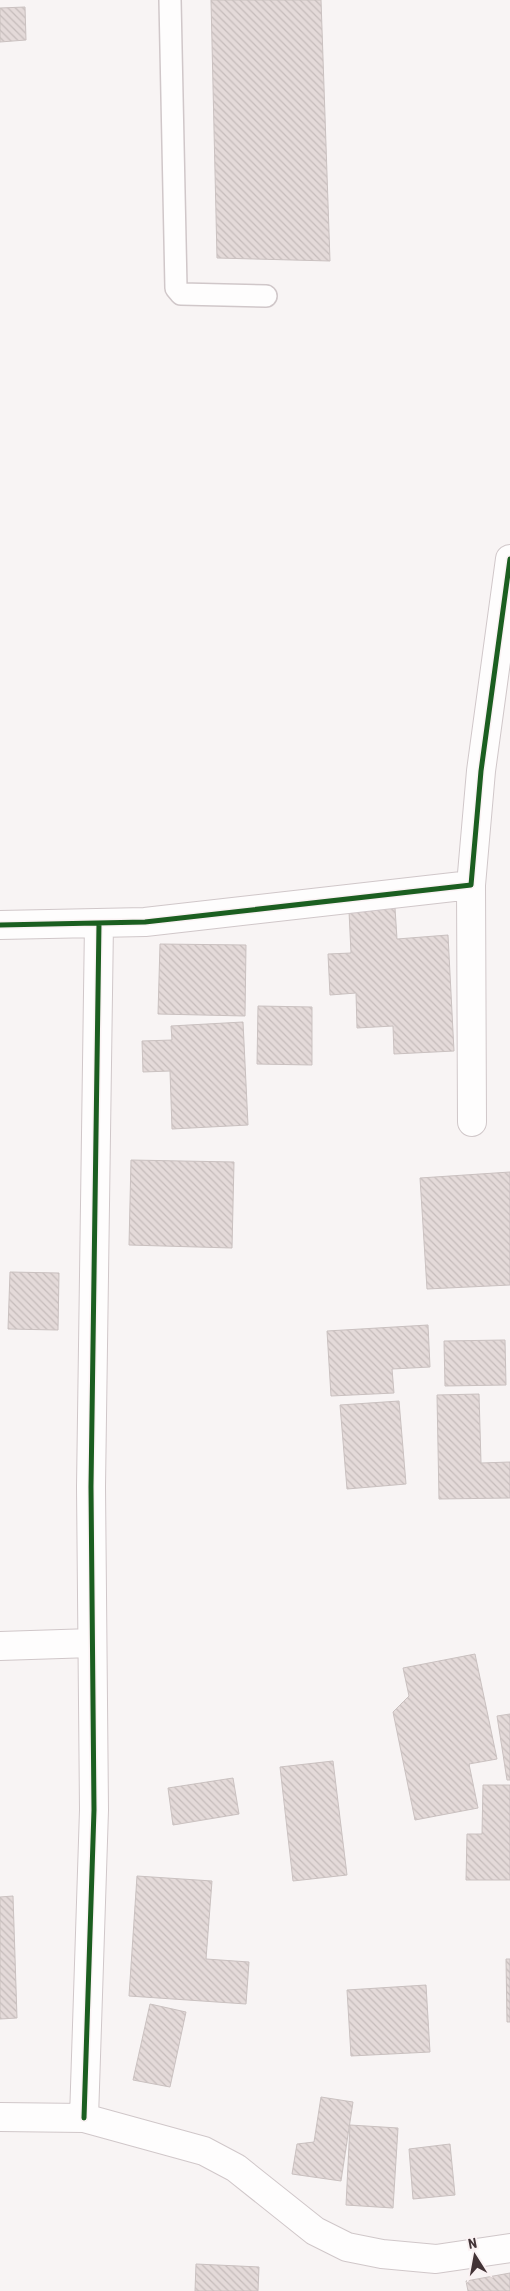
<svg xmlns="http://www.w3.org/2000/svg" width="510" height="2291" viewBox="0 0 510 2291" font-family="'Roboto Condensed',sans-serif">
  <defs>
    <pattern id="building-back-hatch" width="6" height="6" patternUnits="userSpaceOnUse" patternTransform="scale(1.25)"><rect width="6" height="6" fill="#e4dad9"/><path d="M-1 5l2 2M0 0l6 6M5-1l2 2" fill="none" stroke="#c5bcbb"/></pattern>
  </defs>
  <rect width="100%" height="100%" fill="#f8f4f4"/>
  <path fill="url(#building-back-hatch)" stroke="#cac1c0" d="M211,0H321L330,261L217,258Z
    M25,7L26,40L0,42V8Z
    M395,908L397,939L448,935L454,1051L394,1054L393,1026L357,1028L356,993L330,995L328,954L351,953L349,911Z
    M160,944L246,945L245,1016L158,1014Z
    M258,1006L312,1007V1065L257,1064Z
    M243,1022L248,1125L172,1129L170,1071L143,1072L142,1041L172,1040L171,1026Z
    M131,1160L234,1162L232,1248L129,1245Z
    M510,1172V1285L427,1289L420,1178Z
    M10,1272L59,1273L58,1330L8,1329Z
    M428,1325L430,1367L392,1369L394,1393L331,1396L327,1331Z
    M505,1340L506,1385L445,1386L444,1341Z
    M479,1394L481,1463L510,1462V1498L439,1499L437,1395Z
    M399,1401L406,1484L347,1489L340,1405Z
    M475,1654L497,1759L469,1764L478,1808L415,1820L393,1712L409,1696L403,1668Z
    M510,1714V1780H507L497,1716Z
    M333,1761L347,1875L293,1881L280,1767Z
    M233,1778L239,1814L173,1825L168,1788Z
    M483,1785H510V1880H466L467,1834H482Z
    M137,1876L212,1881L206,1959L249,1962L246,2004L129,1996Z
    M13,1896L17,2018L0,2019V1897Z
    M506,1959H510V2022H507Z
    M426,1985L430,2052L351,2056L347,1990Z
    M150,2004L186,2012L170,2087L133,2080Z
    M321,2097L353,2102L341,2181L292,2174L297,2144L314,2142Z
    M350,2125L398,2128L393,2208L346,2205Z
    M450,2144L455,2195L413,2199L409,2149Z
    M196,2264L259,2267L258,2291H195Z
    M510,2273V2291H468L466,2281Z"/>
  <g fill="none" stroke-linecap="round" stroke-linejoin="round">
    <defs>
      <path id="service" d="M170,0L176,288L181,294L266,296"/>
      <path id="minor" d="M471,885L472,1122
        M0,925L145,922L471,885L481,771L510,559
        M0,1646L92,1643
        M0,2117L84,2118L204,2151L236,2168L315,2231L347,2247L382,2254L436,2259L510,2248
        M84,2118L94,1810L91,1487L99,923"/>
    </defs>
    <use href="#service" stroke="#d0c7c9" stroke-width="24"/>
    <use href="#minor" stroke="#d0c7c9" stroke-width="30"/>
    <use href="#service" stroke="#fefdfd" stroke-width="21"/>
    <use href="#minor" stroke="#fefdfd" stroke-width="28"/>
    <defs>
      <path id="cycleway" d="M0,925L145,922L471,885L481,771L510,559
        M84,2118L94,1810L91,1487L99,923"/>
    </defs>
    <use href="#cycleway" stroke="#faf2f3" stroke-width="8"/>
    <use href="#cycleway" stroke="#1b5e20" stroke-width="5"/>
  </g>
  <g transform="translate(475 2256) rotate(349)" stroke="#faf2f3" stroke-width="4" paint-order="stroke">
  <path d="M0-4L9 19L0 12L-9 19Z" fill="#423336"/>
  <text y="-8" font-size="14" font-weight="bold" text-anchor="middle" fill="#423336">N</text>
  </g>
</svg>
